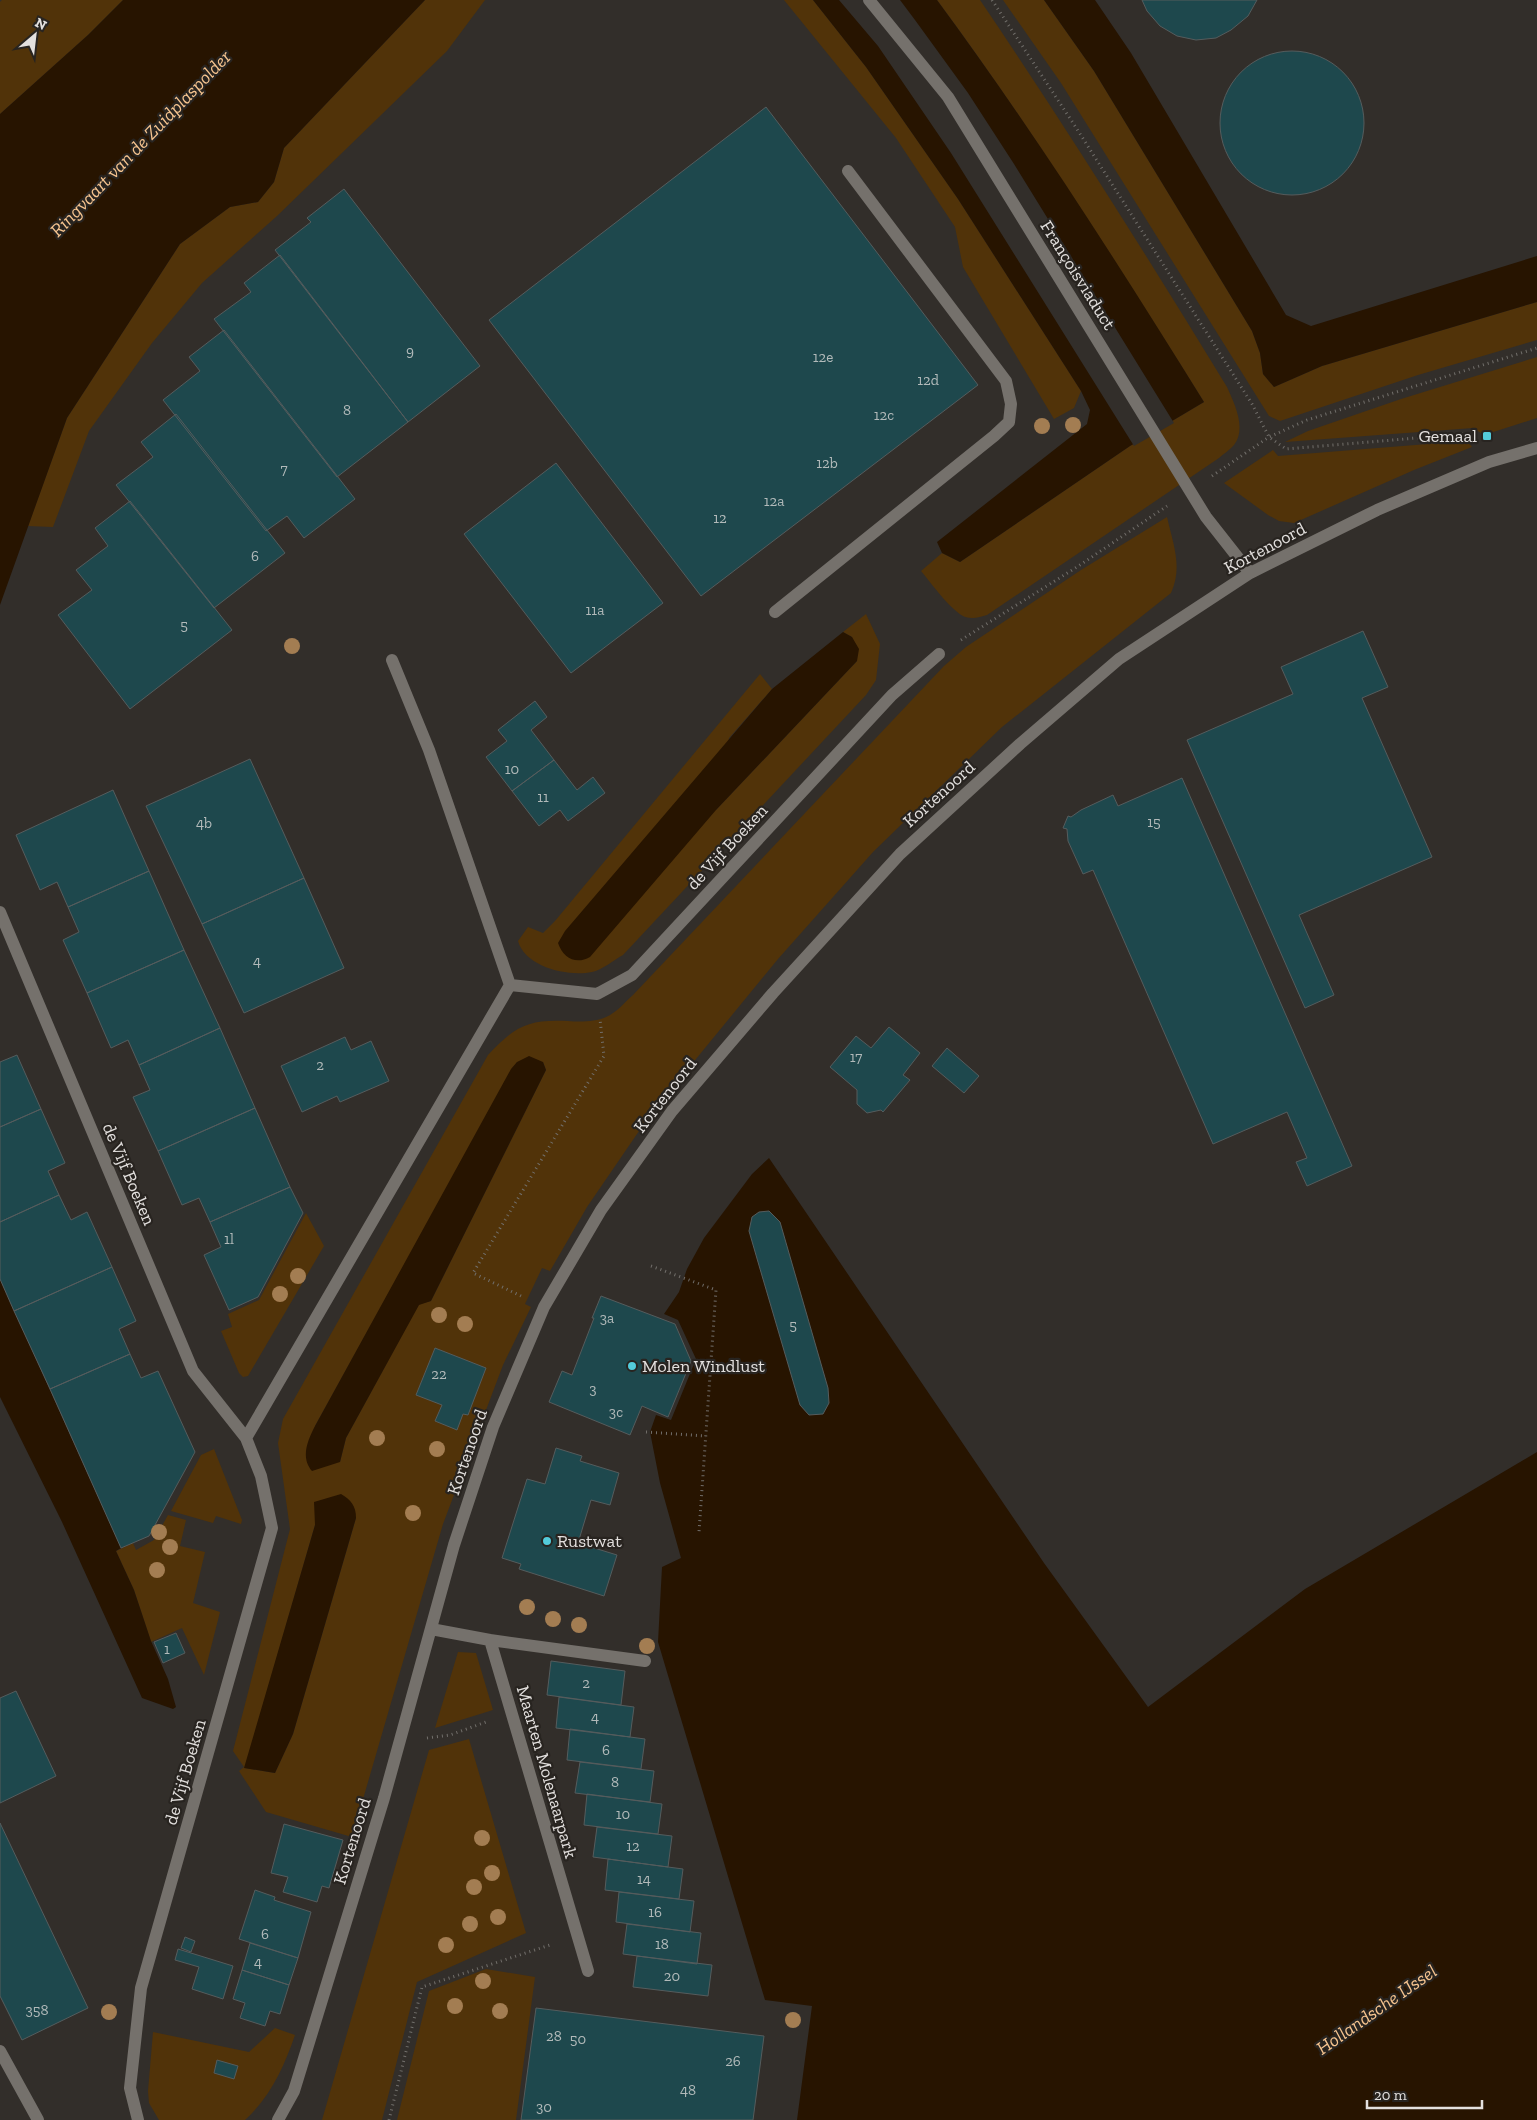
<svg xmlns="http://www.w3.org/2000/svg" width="1537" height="2120" viewBox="0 0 1537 2120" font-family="'Zilla Slab',serif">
  <rect width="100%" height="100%" fill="#322e2a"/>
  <path fill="#513309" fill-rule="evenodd" d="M2,0H123L88,35L0,114V2Z
    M425,0H485L447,51L277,216L202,283L152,343L89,431L53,527L28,526L67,418L180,244L230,207L258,202L274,182L284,148Z
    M784,0H813L866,67L958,199L1081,391L1074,408L1054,419L963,267L955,227L896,138Z
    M937,0H980C1066,127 1147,256 1227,387C1234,403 1247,428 1234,445C1230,450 1223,454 1219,458L987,615C980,617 971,620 963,616C948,607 932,584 921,571L942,553L960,562L1130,446L1204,402C1118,265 1033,130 937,0Z
    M1003,0H1044L1094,71L1252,331L1260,353L1263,374L1274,387L1322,366L1537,302V340L1418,375L1280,421L1269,416L1061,83Z
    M1537,357V418L1484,435L1473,428L1285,442L1308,431L1401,399Z
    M1465,441L1469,443L1472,447L1414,470L1294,523L1279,521L1268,515L1224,483L1273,450L1278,456Z
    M1167,517C1173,544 1183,567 1171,593L1002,727L873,852L778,959L650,1115L587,1207L550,1271L542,1268L525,1304L531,1307L503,1365L443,1524L352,1837L266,1812L239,1771L244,1767L233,1751L290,1529L278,1443L283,1419L488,1055C515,1026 528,1019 568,1021C580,1022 595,1022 606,1017C616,1013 625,1002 633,995L944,666L966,647L1081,570ZM517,1062H543L546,1070L431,1301L419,1304L346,1438L340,1462L315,1426ZM356,1518L293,1734L275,1773L245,1768L315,1525Z
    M866,614L880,644L876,680L866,695L623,955C614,960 602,970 592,972C568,977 525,967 518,941L528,927L543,933L555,921L760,674L772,689L729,738L716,810L857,661L852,637L843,632Z
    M306,1213L324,1246L248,1376L243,1377L239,1373L221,1331L232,1327L228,1314L259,1300Z
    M214,1449L242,1520L241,1524L216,1516L213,1523L171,1511L201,1455Z
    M168,1515L186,1520L180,1546L205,1552L193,1603L220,1612L204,1675L182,1628L151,1642L134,1590L116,1551L133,1543L136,1550L154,1540Z
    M458,1652L476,1653L493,1710L435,1728Z
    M469,1739L526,1933L417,1982L382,2120H322L429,1750Z
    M486,1969L535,1977L516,2120H397L429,1991Z
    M275,2028L295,2035C284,2067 271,2096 245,2120H159L149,2103L148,2091L153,2032L249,2052Z"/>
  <path fill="#271400" d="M123,0H425L284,148L274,182L258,202L230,207L180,244L67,418L0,605V114L88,35Z
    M813,0H937C1033,130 1119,265 1204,402L1130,446L960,562L942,553L937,542L1087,424L1090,410L1081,391L958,199L866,67Z
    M1044,0H1095L1131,53L1286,315L1311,326L1537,256V302L1322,366L1274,387L1263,374L1260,353L1252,331L1094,71Z
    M843,632L852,637L859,649L857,661L716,810L590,957C576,965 563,958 558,943L565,931L772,689Z
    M529,1056L543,1062L546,1070L431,1301L419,1305L346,1438L340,1462L312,1471C300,1457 308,1440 315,1426L511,1069L517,1062Z
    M769,1158L1044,1563L1148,1707L1305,1589L1537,1452V2120H797L812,2006L765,2000L658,1642L662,1567L681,1558L660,1483L650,1432L656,1415L671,1420L696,1359L678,1320L664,1314L679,1292L687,1269L704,1238L752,1174Z
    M0,1279L121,1548L116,1551L134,1590L151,1641L168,1679L176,1707L173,1709L142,1698L62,1522L0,1397Z
    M341,1494C351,1500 356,1506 356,1518L293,1734L275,1773L244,1768L315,1525L314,1502Z"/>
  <path fill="#322e2a" d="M839,0H900L915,20L968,93L1014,164L1174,423L1134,446L951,153L878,46Z"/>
  <path fill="#1e484d" stroke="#555c5d" d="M1142,0H1257L1248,16L1231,30L1216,38L1196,40L1177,36L1160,26L1147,11Z
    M1220 123a72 72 0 1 1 144 0a72 72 0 1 1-144 0Z
    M766,107L978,385L701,596L489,320Z
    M344,189L480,366L408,422L275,250L311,222L307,218Z
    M280,255L408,422L337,477L214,319L251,292L244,283Z
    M224,330L355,499L304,538L287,516L266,531L163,400L200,371L189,357Z
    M176,414L285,553L214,608L116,485L153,457L141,442Z
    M556,463L663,603L571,673L464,534Z
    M130,501L232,630L130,709L58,615L92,590L76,570L108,546L95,528Z
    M1363,631L1388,687L1362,698L1432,857L1299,915L1334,995L1305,1008L1187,740L1293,694L1281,667Z
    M535,701L547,717L531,730L554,760L512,791L486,757L507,741L498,730Z
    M250,759L304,878L202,924L146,806Z
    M554,760L577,790L593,777L605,793L568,821L560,810L539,826L512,791Z
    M1182,778L1352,1166L1307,1186L1296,1162L1307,1158L1287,1112L1213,1144L1093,870L1083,874L1068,841L1067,829L1063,828L1068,816L1071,817L1081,810L1113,795L1118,806Z
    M113,790L149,871L68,907L57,882L40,890L16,835Z
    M149,871L184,950L87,993L63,940L79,932L68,907Z
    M304,878L344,968L244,1013L202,924Z
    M184,950L220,1028L139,1065L128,1040L111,1048L87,993Z
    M889,1027L920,1053L903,1075L910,1080L883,1112L881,1110L867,1113L857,1104V1090L830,1067L856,1036L871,1048Z
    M220,1028L255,1108L158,1151L133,1097L150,1090L139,1065Z
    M345,1037L351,1050L371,1041L389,1081L340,1102L337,1096L302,1112L281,1066Z
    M947,1048L979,1076L964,1093L932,1066Z
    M17,1055L41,1109L0,1127V1062Z
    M255,1108L290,1187L210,1222L199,1198L182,1205L158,1151Z
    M41,1109L65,1163L48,1171L59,1195L0,1222V1127Z
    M290,1187L303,1213L258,1297L229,1310L204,1255L221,1247L210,1222Z
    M59,1195L71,1220L87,1212L112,1267L14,1311L0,1279V1222Z
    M769,1211L780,1222L828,1388L829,1403L823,1414L809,1415L800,1405L758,1262L749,1231L752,1217L759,1212Z
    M112,1267L136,1321L119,1329L130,1354L50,1389L14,1311Z
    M601,1296L675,1324L691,1361L668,1417L642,1406L630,1435L549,1402L562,1371L572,1375L594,1318H592Z
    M435,1348L486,1368L468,1415L463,1414L457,1430L435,1421L442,1405L416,1395Z
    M130,1354L141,1378L158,1371L195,1452L149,1536L121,1548L50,1389Z
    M556,1448L582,1456L580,1461L619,1473L610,1505L591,1500L578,1543L617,1555L604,1596L519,1569L521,1564L502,1558L527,1479L545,1484Z
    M176,1633L185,1653L163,1663L154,1642Z
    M551,1661L625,1671L621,1705L547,1695Z
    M16,1691L56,1776L0,1803V1698Z
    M559,1697L634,1707L630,1737L556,1728Z
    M570,1729L645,1739L641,1769L567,1760Z
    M580,1762L654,1771L650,1802L575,1793Z
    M587,1794L662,1804L658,1834L584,1825Z
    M0,1823L88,2008L22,2040L0,1996Z
    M284,1824L343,1840L329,1888L322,1886L317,1902L283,1892L288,1877L271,1873Z
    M597,1827L672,1836L668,1867L593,1857Z
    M608,1859L683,1869L679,1899L605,1890Z
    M255,1890L275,1897L274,1900L311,1912L298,1958L239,1939Z
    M619,1892L694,1901L690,1932L616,1922Z
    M627,1924L701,1933L697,1964L623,1954Z
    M185,1937L195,1941L191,1952L181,1948Z
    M250,1943L298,1958L289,1985L242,1970Z
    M178,1949L233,1966L223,1999L192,1989L199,1967L175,1960Z
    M637,1956L712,1965L708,1996L633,1987Z
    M242,1970L289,1985L280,2014L270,2011L265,2026L240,2018L245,2003L233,1999Z
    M536,2008L764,2036L753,2120H521Z
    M217,2060L238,2066L234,2079L214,2073Z"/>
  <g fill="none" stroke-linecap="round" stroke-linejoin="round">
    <path stroke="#726f6b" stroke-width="3" stroke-dasharray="1 4" stroke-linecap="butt" d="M992,0L1075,126L1252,404L1269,437L1286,449L1464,434L1472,439
      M1212,476L1269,437L1307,420L1537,348
      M961,640L1077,567L1167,506
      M651,1266L716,1290L699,1532
      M521,1296L473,1273L604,1056L600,1019
      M646,1432L706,1436
      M427,1738L450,1735L486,1722
      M389,2120L422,1987L553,1944"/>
    <path stroke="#75716c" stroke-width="12" d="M869,0L948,97L1206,517L1250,573
      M775,612L994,436L1009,422L1011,404L1006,381L848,171
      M0,912L193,1371L246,1438
      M510,985L597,994L632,975L892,695L939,654
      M431,1629L490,1640L588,1971
      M490,1640L645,1661
      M0,2051L38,2120
      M138,2120L130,2088L141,1988L272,1528L261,1476L246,1438L510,985L429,750L392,660
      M278,2120L294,2091L384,1798L454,1545L493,1427L544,1307L601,1210L672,1111L773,993L900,854L1020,744L1119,659L1250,573L1377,510L1489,462L1537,448"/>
  </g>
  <g fill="#a37d52">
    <circle cx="1073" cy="425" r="8"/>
    <circle cx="1042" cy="426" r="8"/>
    <circle cx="292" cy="646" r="8"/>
    <circle cx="298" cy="1276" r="8"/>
    <circle cx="280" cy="1294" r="8"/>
    <circle cx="439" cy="1315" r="8"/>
    <circle cx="465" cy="1324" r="8"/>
    <circle cx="377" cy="1438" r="8"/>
    <circle cx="437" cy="1449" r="8"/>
    <circle cx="413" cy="1513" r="8"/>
    <circle cx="159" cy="1532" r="8"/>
    <circle cx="170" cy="1547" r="8"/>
    <circle cx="157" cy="1570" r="8"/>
    <circle cx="527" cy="1607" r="8"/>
    <circle cx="553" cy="1619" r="8"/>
    <circle cx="579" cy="1625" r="8"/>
    <circle cx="647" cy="1646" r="8"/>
    <circle cx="482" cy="1838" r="8"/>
    <circle cx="492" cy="1873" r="8"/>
    <circle cx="474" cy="1887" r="8"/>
    <circle cx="498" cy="1917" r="8"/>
    <circle cx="470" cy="1924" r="8"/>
    <circle cx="446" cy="1945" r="8"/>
    <circle cx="483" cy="1981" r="8"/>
    <circle cx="455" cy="2006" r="8"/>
    <circle cx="500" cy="2011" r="8"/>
    <circle cx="109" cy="2012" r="8"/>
    <circle cx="793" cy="2020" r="8"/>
  </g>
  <g fill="#53cbda" stroke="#282420" stroke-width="2">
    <rect x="1482" y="431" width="10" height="10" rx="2.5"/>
    <circle cx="632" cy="1366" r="5"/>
    <circle cx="547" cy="1541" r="5"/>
  </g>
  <g text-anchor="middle" stroke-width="4.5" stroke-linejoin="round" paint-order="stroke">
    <g font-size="15" fill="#b2baba">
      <text x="410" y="356">9</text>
      <text x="823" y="362">12e</text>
      <text x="928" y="385">12d</text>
      <text x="347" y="415">8</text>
      <text x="884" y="420">12c</text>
      <text x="827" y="468">12b</text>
      <text x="284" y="474">7</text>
      <text x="774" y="506">12a</text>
      <text x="720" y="523">12</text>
      <text x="255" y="561">6</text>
      <text x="595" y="615">11a</text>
      <text x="184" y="630">5</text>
      <text x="512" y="774">10</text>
      <text x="543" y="802">11</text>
      <text x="1154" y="827">15</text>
      <text x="204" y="828">4b</text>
      <text x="257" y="966">4</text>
      <text x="856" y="1062">17</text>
      <text x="320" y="1070">2</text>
      <text x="229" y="1244">1l</text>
      <text x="607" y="1323">3a</text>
      <text x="793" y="1330">5</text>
      <text x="439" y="1379">22</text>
      <text x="593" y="1394">3</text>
      <text x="616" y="1417">3c</text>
      <text x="167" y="1654">1</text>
      <text x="586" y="1688">2</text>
      <text x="595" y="1722">4</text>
      <text x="606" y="1755">6</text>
      <text x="615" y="1787">8</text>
      <text x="623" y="1819">10</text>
      <text x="633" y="1851">12</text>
      <text x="644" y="1884">14</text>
      <text x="655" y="1917">16</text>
      <text x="265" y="1939">6</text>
      <text x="662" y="1949">18</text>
      <text x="258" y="1967">4</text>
      <text x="672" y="1981">20</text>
      <text x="37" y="2015">358</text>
      <text x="554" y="2041">28</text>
      <text x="578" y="2044">50</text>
      <text x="733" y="2066">26</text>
      <text x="688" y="2095">48</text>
      <text x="544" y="2112">30</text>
    </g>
    <g font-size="18" fill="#e3e0de" stroke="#282420">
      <text transform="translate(1078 275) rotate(58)" y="6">Françoisviaduct</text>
      <text transform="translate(1265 548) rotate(-28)" y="6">Kortenoord</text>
      <text transform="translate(939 794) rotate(-42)" y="6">Kortenoord</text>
      <text transform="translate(727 847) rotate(-47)" y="6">de Vijf Boeken</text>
      <text transform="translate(665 1095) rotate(-52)" y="6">Kortenoord</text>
      <text transform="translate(129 1174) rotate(67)" y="6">de Vijf Boeken</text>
      <text transform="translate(467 1452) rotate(-71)" y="6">Kortenoord</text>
      <text transform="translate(185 1772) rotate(-74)" y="6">de Vijf Boeken</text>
      <text transform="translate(547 1772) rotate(74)" y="6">Maarten Molenaarpark</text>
      <text transform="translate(352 1841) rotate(-73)" y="6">Kortenoord</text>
    </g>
    <g font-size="18" fill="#e3e0de" stroke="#282420" text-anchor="start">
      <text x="1477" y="442" text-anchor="end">Gemaal</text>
      <text x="642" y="1372">Molen Windlust</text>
      <text x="557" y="1547">Rustwat</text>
    </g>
    <g font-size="19" font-style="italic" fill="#f6c48f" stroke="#282420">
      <text transform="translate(140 143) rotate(-46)" y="7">Ringvaart van de Zuidplaspolder</text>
      <text transform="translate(1376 2009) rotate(-35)" y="7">Hollandsche IJssel</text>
    </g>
  </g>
  <g transform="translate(35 35) rotate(28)" stroke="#282420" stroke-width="4" paint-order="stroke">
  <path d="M0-4L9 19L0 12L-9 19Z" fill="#e3e0de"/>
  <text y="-8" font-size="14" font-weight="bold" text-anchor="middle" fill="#e3e0de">N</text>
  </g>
  <path d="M1367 2100v8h115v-8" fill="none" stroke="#e3e0de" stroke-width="2.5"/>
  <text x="1374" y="2100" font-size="15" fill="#e3e0de" stroke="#282420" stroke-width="4" paint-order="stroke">20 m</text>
</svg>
